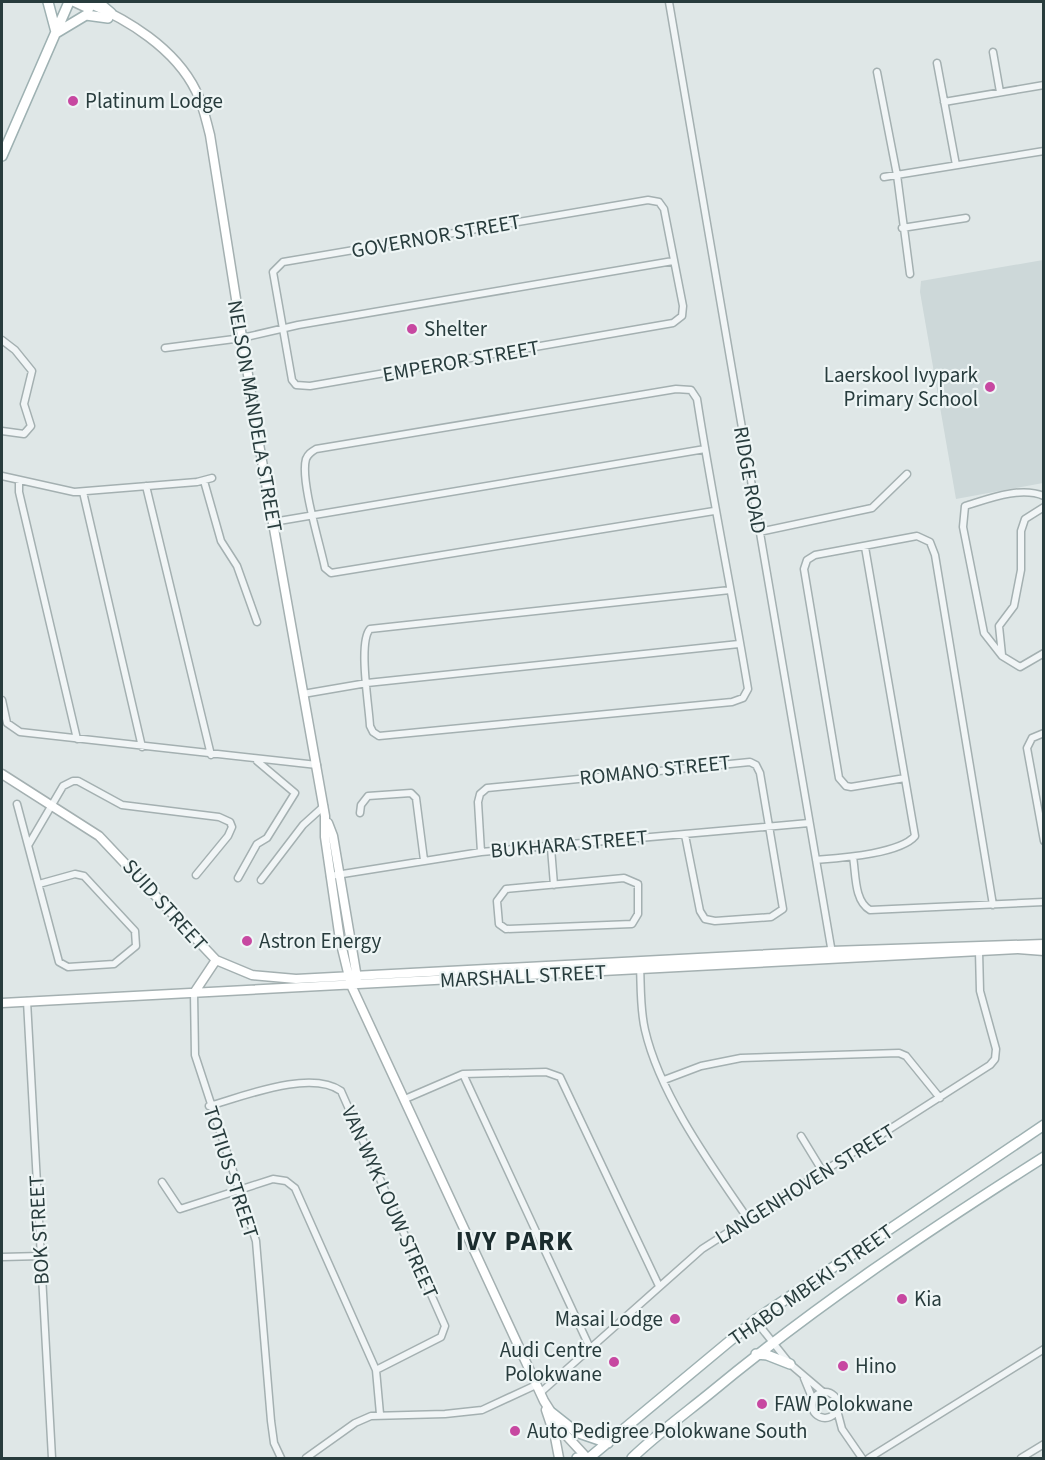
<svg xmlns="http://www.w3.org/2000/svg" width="1045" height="1460" viewBox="0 0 1045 1460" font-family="'Source Sans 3',sans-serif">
  <rect width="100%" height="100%" fill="#dfe7e7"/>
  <path fill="#cdd8d9" d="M1043,260V483L956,499L920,292L921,281Z"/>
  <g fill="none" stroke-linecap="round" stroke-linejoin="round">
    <defs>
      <path id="street" d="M669,2L832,953
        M993,52L1000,92
        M937,63L956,165
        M877,72L897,175L910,274
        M944,102L1044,85
        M884,177L1044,151
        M648,200L659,202L664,209L683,306L682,316L673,323L310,386L296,385L292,380L273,272L283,262Z
        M902,228L966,218
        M2,340L15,350L32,371L24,404L31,426L24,434L2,431
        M165,348L242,338L298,325L673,261
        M2,476L74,492L197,482L212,478
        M19,481V492L77,739
        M204,481L221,541L237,566L257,622
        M146,486L211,755
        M83,492L142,747
        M1044,496C1020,486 988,499 965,506L963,527L984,633L1002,656L1020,667L1044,653
        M714,511L331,573L325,568C320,544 300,480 306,459C308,454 311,452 316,449L676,389L691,390L697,399C712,496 732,592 748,689L743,698L732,702L379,736L373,732L370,726C369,706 358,642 370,629L730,590
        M273,522L705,449
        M759,532L872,508L907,474
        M1002,655L999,626L1014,606L1021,570V531L1025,519L1044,507
        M303,694L367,683L739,644
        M2,700L7,723L20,732L317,765
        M1044,733L1032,738L1027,748L1044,841
        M905,778L851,787L846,786L839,778L804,569L807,560L815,555L917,536L930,542L935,555L993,905
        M17,804L59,962L68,967L114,964L136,946L135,931L84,876L75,874L39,884
        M360,813L361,805L368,796L411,793L416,798L424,860
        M29,844L63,786L73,781H78L122,805L219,817L230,822L232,827L228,836L196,875
        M551,848L554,885
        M481,852L478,802L480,794L487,788L750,762L756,765L760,773L783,909L771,917L715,921L705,919L700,911L685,835
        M853,857C856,874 854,901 870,910L1044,902
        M816,860C839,858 900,854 915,836L865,547
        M330,876L481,852L809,823
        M238,878L257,844L267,838L295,793L257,761
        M624,878L638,884V914L632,924L506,929L499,924L497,901L506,889Z
        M261,880L303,825L324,806
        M640,965C641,987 640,1009 645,1030C660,1095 711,1165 748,1219
        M194,993L195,1055L256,1241L271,1421L274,1443L281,1458
        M27,1001L52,1458
        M463,1074L590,1348
        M664,1080L701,1066L741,1058L899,1053L906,1056L940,1098
        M405,1099L463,1074L546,1072L560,1077L659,1286
        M209,1106C242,1097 310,1069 341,1091L445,1326L441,1337L376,1370
        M801,1136L823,1172
        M162,1182L180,1209L273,1179L286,1181L295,1188L376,1370L380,1414
        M2,1257L41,1256
        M755,1320L790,1364L823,1392
        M804,1378L813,1400
        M812 1405a13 13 0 1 1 26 0a13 13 0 1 1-26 0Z
        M540,1393L702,1249L990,1065L995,1059L996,1049L980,991L979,951
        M837,1410L842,1429L862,1458
        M306,1458L355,1423L371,1416L445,1414L482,1410L536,1385
        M869,1458L1044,1349
        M1021,1458L1044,1444"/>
      <path id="secondary" d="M74,2L89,9
        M86,2C127,19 175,48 196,91C203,104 206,120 210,135L259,444L325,816V837L340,940L351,985L544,1401L565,1434L587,1458
        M2,774L99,836L216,960L252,975L296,979L831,951L1044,944
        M328,823L333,836L357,978
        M194,993L216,960
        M2,1003L1018,949L1044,951
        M546,1410L555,1437L559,1458"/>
      <path id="primary" d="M48,2L56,32
        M98,2L111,13
        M56,33L86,15L108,18
        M2,156L69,2
        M756,1354L767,1355L790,1364
        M552,1413L576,1432L608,1443
        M577,1458H587
        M589,1458L755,1320L1044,1125
        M632,1458C656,1435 683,1415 709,1394C815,1306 927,1231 1044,1157"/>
    </defs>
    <use href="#street" stroke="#a4b0b1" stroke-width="9"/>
    <use href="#secondary" stroke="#a4b0b1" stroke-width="11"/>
    <use href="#primary" stroke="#9eb1b2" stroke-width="12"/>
    <use href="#street" stroke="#f1f5f6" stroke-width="6"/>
    <use href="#secondary" stroke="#fff" stroke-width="8"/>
    <use href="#primary" stroke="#fff" stroke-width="9"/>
  </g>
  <g fill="#c748a1" stroke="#eef5f5" stroke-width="2">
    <circle cx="73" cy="101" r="6"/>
    <circle cx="412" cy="329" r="6"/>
    <circle cx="990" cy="387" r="6"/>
    <circle cx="247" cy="941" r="6"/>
    <circle cx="902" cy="1299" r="6"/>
    <circle cx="675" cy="1319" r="6"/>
    <circle cx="614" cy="1362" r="6"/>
    <circle cx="843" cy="1366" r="6"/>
    <circle cx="762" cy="1404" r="6"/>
    <circle cx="515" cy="1431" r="6"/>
  </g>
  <g text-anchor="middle" stroke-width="4.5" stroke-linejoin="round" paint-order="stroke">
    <g font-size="21" fill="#283c3d" stroke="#eef5f5" text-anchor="start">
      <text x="85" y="108">Platinum Lodge</text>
      <text x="424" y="336">Shelter</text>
      <text x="978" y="382" text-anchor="end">Laerskool Ivypark<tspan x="978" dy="24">Primary School</tspan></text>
      <text x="259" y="948">Astron Energy</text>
      <text x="914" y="1306">Kia</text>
      <text x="663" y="1326" text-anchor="end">Masai Lodge</text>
      <text x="602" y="1357" text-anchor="end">Audi Centre<tspan x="602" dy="24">Polokwane</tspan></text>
      <text x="855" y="1373">Hino</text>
      <text x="774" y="1411">FAW Polokwane</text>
      <text x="527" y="1438">Auto Pedigree Polokwane South</text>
    </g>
    <g font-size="21" fill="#283c3d" stroke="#eef5f5">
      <text transform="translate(436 236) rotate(-10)" y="7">GOVERNOR STREET</text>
      <text transform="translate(461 361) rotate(-10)" y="7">EMPEROR STREET</text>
      <text transform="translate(255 416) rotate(80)" y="7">NELSON MANDELA STREET</text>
      <text transform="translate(750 480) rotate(80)" y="7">RIDGE ROAD</text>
      <text transform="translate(655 770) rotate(-6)" y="7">ROMANO STREET</text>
      <text transform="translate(569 844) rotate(-5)" y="7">BUKHARA STREET</text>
      <text transform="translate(165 905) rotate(48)" y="7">SUID STREET</text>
      <text transform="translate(523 976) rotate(-3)" y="7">MARSHALL STREET</text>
      <text transform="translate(231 1172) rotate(72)" y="7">TOTIUS STREET</text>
      <text transform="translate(805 1184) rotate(-32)" y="7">LANGENHOVEN STREET</text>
      <text transform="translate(390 1202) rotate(66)" y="7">VAN WYK LOUW STREET</text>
      <text transform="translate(39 1230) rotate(-93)" y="7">BOK STREET</text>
      <text transform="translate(811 1285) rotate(-35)" y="7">THABO MBEKI STREET</text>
    </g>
    <g font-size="27" font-weight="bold" letter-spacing="1.5" fill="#1b2c2e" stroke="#eef5f5">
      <text x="515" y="1250">IVY PARK</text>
    </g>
  </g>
  <rect width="1045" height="1460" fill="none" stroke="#283c3d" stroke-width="6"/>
</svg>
